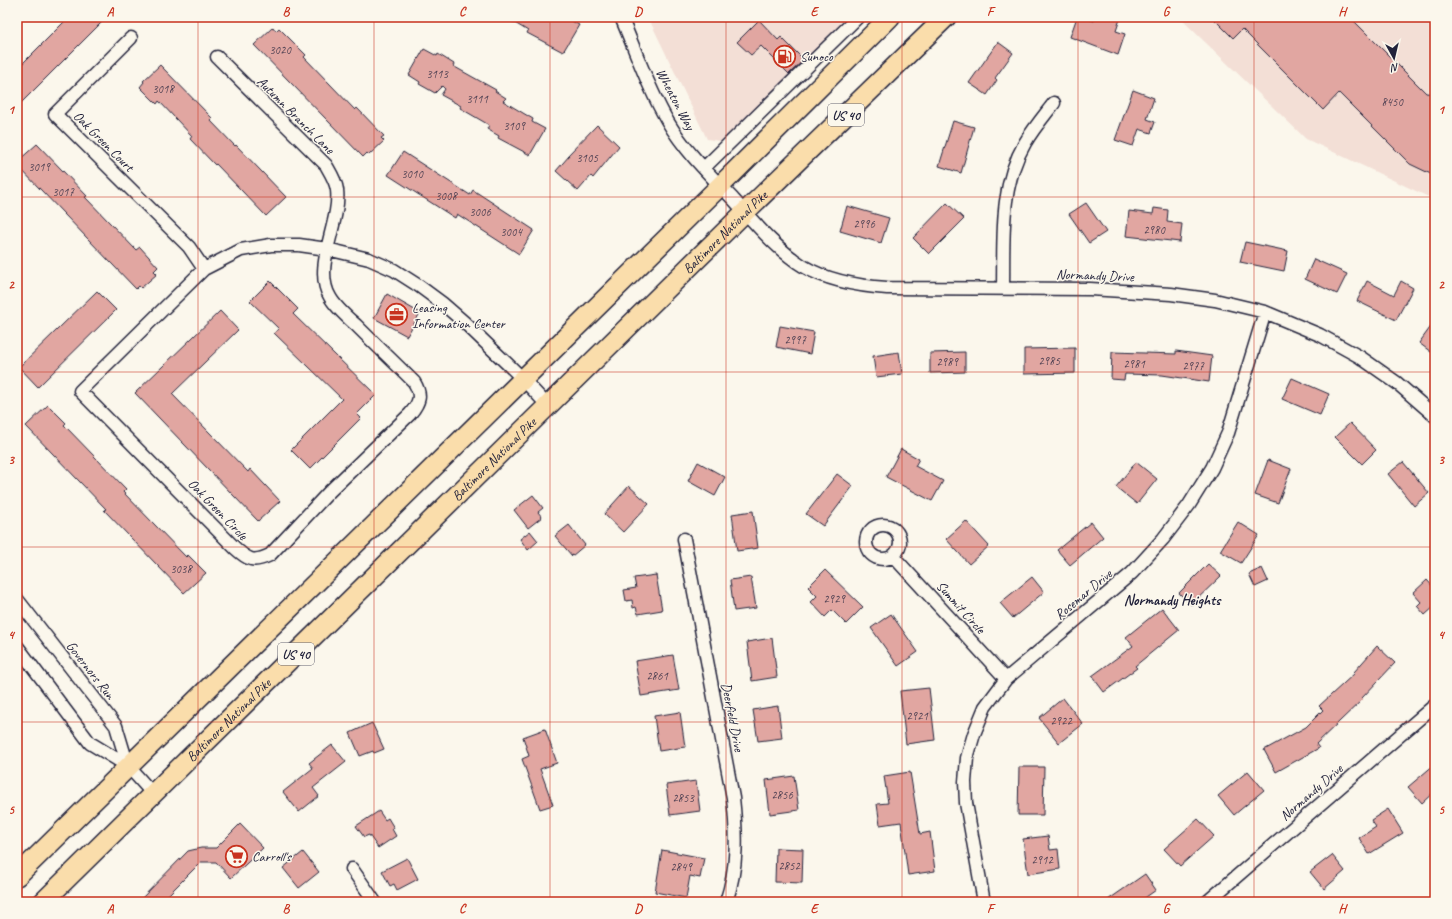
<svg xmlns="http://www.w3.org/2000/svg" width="1452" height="919" viewBox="0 0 1452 919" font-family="Caveat,sans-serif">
  <rect width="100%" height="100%" fill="#fbf7ec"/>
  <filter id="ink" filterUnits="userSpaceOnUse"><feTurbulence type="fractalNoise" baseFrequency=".025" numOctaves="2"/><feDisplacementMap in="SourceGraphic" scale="8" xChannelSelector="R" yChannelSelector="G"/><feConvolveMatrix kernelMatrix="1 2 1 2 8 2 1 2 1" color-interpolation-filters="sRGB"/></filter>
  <g filter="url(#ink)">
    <path fill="#f3dfd6" d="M648,17H866L736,144L707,139Z
      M1179,17H1435V200L1306,139Z"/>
    <path fill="#e1a6a1" stroke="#22223b" d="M69,17H107L17,107V69Z
      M505,17H565L579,25L563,52L527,33L528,31Z
      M1077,17H1082L1094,21L1096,17H1114L1120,19L1116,31L1125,34L1118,55L1070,37Z
      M1212,17H1350L1426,93L1435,94V176L1410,164L1339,93L1323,110L1242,29L1233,38Z
      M759,20L778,40L781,37L804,60L789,74L761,46L751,55L737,42Z
      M273,27L276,31L279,28L306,55L304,57L355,110L357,108L384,136L381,138L384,141L369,155L367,153L363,157L254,45Z
      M998,42L1013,53L995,78L997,80L987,95L969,83Z
      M424,49L437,56L438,54L454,64L453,66L496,90L495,91L506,98L503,101L533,119L532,122L545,129L530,155L498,138L499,136L487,129L489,125L460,108L461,106L441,95L445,89L442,86L435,93L419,84L420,82L409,75Z
      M160,65L212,118L210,120L235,146L236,145L286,197L266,216L216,164L215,165L190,139L192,136L159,101L157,104L140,87L144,82L143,81Z
      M1133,90L1154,98L1147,119L1155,122L1151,133L1139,129L1133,146L1115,140Z
      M953,121L974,127L961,173L939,166Z
      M597,125L619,146L593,178L591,176L578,191L556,171L569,156L568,155Z
      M37,144L87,196L85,197L136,250L140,247L158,267L154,271L157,274L141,288L139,286L136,289L17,165V162Z
      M403,152L470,195L473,190L534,230L519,254L457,214L455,218L388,175Z
      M947,203L964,219L929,254L913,238Z
      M1086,203L1106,232L1089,243L1069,214Z
      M847,206L889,218L881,243L840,231Z
      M1154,208L1168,210L1167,222L1182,224L1180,242L1126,236L1129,211L1153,214Z
      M1245,242L1288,251L1284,271L1240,262Z
      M1314,259L1347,274L1337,294L1305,279Z
      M270,281L298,309L293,314L376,395L357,414L361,418L310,469L291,450L342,399L274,333L279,329L250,301Z
      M1367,281L1394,295L1401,281L1413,288L1396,320L1357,301Z
      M97,291L116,310L38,387L19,367Z
      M387,294L420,313L407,336L374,318Z
      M220,311L238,330L172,394L248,472L250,469L280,501L258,521L135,393Z
      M1435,321V355L1419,343Z
      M780,326L814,332L810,354L776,347Z
      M1075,348V373L1024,374V349Z
      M1176,351L1212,356L1209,382L1162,375L1125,374L1124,380L1111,379L1112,352L1176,354Z
      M899,352L902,374L876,377L873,356Z
      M965,352V372L930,373V353Z
      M1292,378L1329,394L1320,415L1282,399Z
      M48,405L66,423L64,425L126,489L123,492L186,557L188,555L206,573L184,593L104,510L106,509L26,426Z
      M1350,423L1376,450L1362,464L1335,437Z
      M901,449L919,459L915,466L943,481L932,501L886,477Z
      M1268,460L1291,469L1278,503L1255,495Z
      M698,462L725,477L715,496L688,481Z
      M1136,462L1157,479L1137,504L1116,487Z
      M1403,462L1429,493L1414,506L1388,474Z
      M837,474L853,486L823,526L806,514Z
      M629,486L649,504L623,532L604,514Z
      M533,495L543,508L538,512L542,517L528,528L514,510Z
      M753,511L758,548L737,551L732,514Z
      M966,521L989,546L969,564L946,539Z
      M1091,522L1103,537L1070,565L1057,550Z
      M1238,522L1259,535L1241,563L1220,551Z
      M569,525L585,545L572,556L555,536Z
      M530,531L538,541L528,550L520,539Z
      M1208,564L1221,576L1191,605L1179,593Z
      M1262,568L1268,581L1255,587L1249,574Z
      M825,570L863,607L846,624L832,610L825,617L811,602L817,596L808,587Z
      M656,575L662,610L638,614L636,607L633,608L632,600L626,601L624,590L636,588L634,578Z
      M751,577L756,608L734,611L730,580Z
      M1032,577L1044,592L1013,618L1000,603Z
      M1427,580L1435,589V606L1425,615L1417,606L1421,602L1413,593Z
      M1162,608L1179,630L1135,666L1137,668L1104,692L1092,676L1133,646L1126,637Z
      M891,614L918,652L898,666L871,628Z
      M772,638L777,677L752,681L747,642Z
      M1377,646L1395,663L1362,698L1363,699L1316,744L1319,748L1276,772L1264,750L1306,727L1323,710L1319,706L1355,673L1354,672Z
      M673,655L679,690L641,696L635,661Z
      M929,688L935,740L906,744L900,691Z
      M1063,698L1083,724L1059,743L1039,718Z
      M778,706L782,738L758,741L753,710Z
      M680,712L685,747L659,751L654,716Z
      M372,723L384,749L374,753L373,751L360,756L350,733Z
      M545,729L557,763L540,769L553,805L540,809L522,759L529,756L523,737Z
      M332,745L346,762L313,788L319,796L299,812L283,792L313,768L309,763Z
      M1435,764V791L1422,803L1408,787Z
      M1019,767H1044L1043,815H1018Z
      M1248,771L1264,790L1234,815L1218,796Z
      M910,772L920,834L930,832L935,871L908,875L901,822L880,825L877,804L888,803L884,776Z
      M794,776L799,810L770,814L766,780Z
      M696,781L700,811L670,815L666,785Z
      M1388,809L1403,833L1369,854L1359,838L1376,827L1371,820Z
      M379,811L385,820L388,818L394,828L392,829L396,836L378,848L369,835L364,837L356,826Z
      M1198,819L1214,836L1180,866L1164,849Z
      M240,824L263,848L231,878L216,862H201L161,902H138L188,851L201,848H216Z
      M1048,836L1050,850L1058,849L1060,869L1028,874L1023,839Z
      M776,848L803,849L802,883L775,882Z
      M662,850L704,858L700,878L690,876L686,898L655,892Z
      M303,852L319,872L299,888L283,868Z
      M1332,855L1345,871L1324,889L1310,872Z
      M407,858L418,879L397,890L394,884L390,886L382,871Z
      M1145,874L1156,890L1139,902H1105Z"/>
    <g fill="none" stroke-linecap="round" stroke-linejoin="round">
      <defs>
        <path id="street" d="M621,17C636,52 649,90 668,122C685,151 710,175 733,199C754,222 776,249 803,266C828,281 858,286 887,288L1090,289L1171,294L1215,300L1265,312L1320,335L1360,357L1397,383L1435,416
          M131,38L55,114L189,247L204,269
          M217,57L326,165C330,172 336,181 337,190C341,222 312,267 330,297C336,308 348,318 357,326C376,345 395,363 414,382C422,395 420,402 410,414L330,491L270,555C253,563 248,560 235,548L80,391L204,269L241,250L271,245H299L327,249L369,259L394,270L419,286L442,303L465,323L523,379L548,406
          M704,168L858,17
          M1003,288C1004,239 999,187 1025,143C1033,129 1044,116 1054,103
          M866 542a17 17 0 1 1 34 0a17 17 0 1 1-34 0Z
          M684,539L733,798C737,834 738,867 726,902
          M893,556L1006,679
          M17,599L116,726L128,766
          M17,646L90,743L128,766L153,794
          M352,869L375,902
          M984,902L966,803L965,782L967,758L974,734L985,707L1006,679L1132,573L1163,539L1189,505L1212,468L1228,433L1265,312
          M1207,902L1435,705"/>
        <g id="primary">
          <path d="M17,876L720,186L890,17"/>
          <path id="s1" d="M43,902L745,212L946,17"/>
        </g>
      </defs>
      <use href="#street" stroke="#22223b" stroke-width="15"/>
      <use href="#primary" stroke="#22223b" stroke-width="22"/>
      <use href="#street" stroke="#fbf7ec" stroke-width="12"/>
      <use href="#primary" stroke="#faddab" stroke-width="19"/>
    </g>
  </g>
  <path fill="none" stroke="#c8321e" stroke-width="1" stroke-opacity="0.55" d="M198,17V902M374,17V902M550,17V902M726,17V902M902,17V902M1078,17V902M1254,17V902M17,197H1435M17,372H1435M17,547H1435M17,722H1435"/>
  <defs>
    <symbol id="fuel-ring" viewBox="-11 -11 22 22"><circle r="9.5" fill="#fbf7ec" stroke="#c8321e" stroke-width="1.5"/><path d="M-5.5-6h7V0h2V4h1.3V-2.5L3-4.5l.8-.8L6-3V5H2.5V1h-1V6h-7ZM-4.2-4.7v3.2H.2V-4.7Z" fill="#c8321e"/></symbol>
    <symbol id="office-ring" viewBox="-11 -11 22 22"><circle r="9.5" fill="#fbf7ec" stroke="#c8321e" stroke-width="1.5"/><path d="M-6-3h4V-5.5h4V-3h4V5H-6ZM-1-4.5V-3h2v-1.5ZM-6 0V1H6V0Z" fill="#c8321e"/></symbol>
    <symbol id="supermarket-ring" viewBox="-11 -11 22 22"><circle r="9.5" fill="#fbf7ec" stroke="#c8321e" stroke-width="1.5"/><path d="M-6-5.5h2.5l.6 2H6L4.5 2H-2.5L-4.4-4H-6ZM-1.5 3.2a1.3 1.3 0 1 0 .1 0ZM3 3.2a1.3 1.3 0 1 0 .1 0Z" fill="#c8321e"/></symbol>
  </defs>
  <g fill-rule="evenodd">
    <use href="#fuel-ring" x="772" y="44" width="25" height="25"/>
    <use href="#office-ring" x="384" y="302" width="25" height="25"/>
    <use href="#supermarket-ring" x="224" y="844" width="25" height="25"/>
  </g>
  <g text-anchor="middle" stroke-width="3" stroke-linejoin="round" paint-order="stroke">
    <g font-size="12" fill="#524354">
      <text x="280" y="54">3020</text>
      <text x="437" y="78">3113</text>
      <text x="163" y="93">3018</text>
      <text x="477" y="103">3111</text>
      <text x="1392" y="106">8450</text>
      <text x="514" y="130">3109</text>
      <text x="587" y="162">3105</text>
      <text x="39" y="171">3019</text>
      <text x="412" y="178">3010</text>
      <text x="63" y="196">3017</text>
      <text x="446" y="200">3008</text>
      <text x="480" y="216">3006</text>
      <text x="864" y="228">2996</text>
      <text x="1154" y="234">2980</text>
      <text x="511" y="236">3004</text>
      <text x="795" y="344">2997</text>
      <text x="1049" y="365">2985</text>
      <text x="947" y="366">2989</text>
      <text x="1134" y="368">2981</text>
      <text x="1193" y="370">2977</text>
      <text x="181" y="573">3038</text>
      <text x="834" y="603">2929</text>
      <text x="657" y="680">2861</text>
      <text x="917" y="720">2921</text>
      <text x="1061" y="725">2922</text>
      <text x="782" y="799">2856</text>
      <text x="683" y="802">2853</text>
      <text x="1042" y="864">2912</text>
      <text x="789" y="870">2852</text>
      <text x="681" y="871">2849</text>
    </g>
    <g fill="#fbf7ec" stroke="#636270" stroke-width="1">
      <rect x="828" y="104" width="36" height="22" rx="3"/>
      <rect x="278" y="643" width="36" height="22" rx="3"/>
    </g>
    <g font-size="13" font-weight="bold" fill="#22223b">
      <text x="846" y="120">US 40</text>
      <text x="296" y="659">US 40</text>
    </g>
    <g font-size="14" fill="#22223b" stroke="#fbf7ec" text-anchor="start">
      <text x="800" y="61">Sunoco</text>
      <text x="412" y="312">Leasing<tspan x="412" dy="16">Information Center</tspan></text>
      <text x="252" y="861">Carroll's</text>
    </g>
    <g font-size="14" fill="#22223b" stroke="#fbf7ec">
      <text transform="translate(676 99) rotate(62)" y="5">Wheaton Way</text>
      <text transform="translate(296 115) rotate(45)" y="5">Autumn Branch Lane</text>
      <text transform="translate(104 141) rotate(45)" y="5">Oak Green Court</text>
      <text dy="5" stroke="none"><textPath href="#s1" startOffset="956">Baltimore National Pike</textPath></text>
      <text transform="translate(1095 275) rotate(2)" y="5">Normandy Drive</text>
      <text dy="5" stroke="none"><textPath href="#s1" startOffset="632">Baltimore National Pike</textPath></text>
      <text transform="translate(218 509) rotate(46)" y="5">Oak Green Circle</text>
      <text transform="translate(1083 594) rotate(-40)" y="5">Rosemar Drive</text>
      <text transform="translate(961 607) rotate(48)" y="5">Summit Circle</text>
      <text transform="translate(91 670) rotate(52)" y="5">Governors Run</text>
      <text transform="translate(733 717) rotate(79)" y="5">Deerfield Drive</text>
      <text dy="5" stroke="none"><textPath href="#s1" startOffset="260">Baltimore National Pike</textPath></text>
      <text transform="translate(1311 792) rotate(-41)" y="5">Normandy Drive</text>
    </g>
    <g font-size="15" font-weight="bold" fill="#22223b" stroke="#fbf7ec">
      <text x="1172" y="605">Normandy Heights</text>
    </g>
  </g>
  <rect width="1452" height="919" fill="none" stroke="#fbf7ec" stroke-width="44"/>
  <g transform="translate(1394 58) rotate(172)" stroke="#fbf7ec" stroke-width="3" paint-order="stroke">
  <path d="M0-3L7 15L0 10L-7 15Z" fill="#22223b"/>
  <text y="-6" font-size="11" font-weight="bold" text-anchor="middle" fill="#22223b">N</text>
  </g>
  <rect x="22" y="22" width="1408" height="875" fill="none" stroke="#c8321e" stroke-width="1.5"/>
  <g font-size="13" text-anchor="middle" font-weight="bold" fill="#c8321e">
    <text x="110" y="16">A</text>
    <text x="286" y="16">B</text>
    <text x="462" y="16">C</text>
    <text x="638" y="16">D</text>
    <text x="814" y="16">E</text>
    <text x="990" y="16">F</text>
    <text x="1166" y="16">G</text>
    <text x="1342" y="16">H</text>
    <text x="11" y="114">1</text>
    <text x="1441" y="114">1</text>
    <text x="11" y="289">2</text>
    <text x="1441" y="289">2</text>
    <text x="11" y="464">3</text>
    <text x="1441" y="464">3</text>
    <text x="11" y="639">4</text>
    <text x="1441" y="639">4</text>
    <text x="11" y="814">5</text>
    <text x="1441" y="814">5</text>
    <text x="110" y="913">A</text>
    <text x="286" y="913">B</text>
    <text x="462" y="913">C</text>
    <text x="638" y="913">D</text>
    <text x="814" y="913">E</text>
    <text x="990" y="913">F</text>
    <text x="1166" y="913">G</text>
    <text x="1342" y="913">H</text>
  </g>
</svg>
